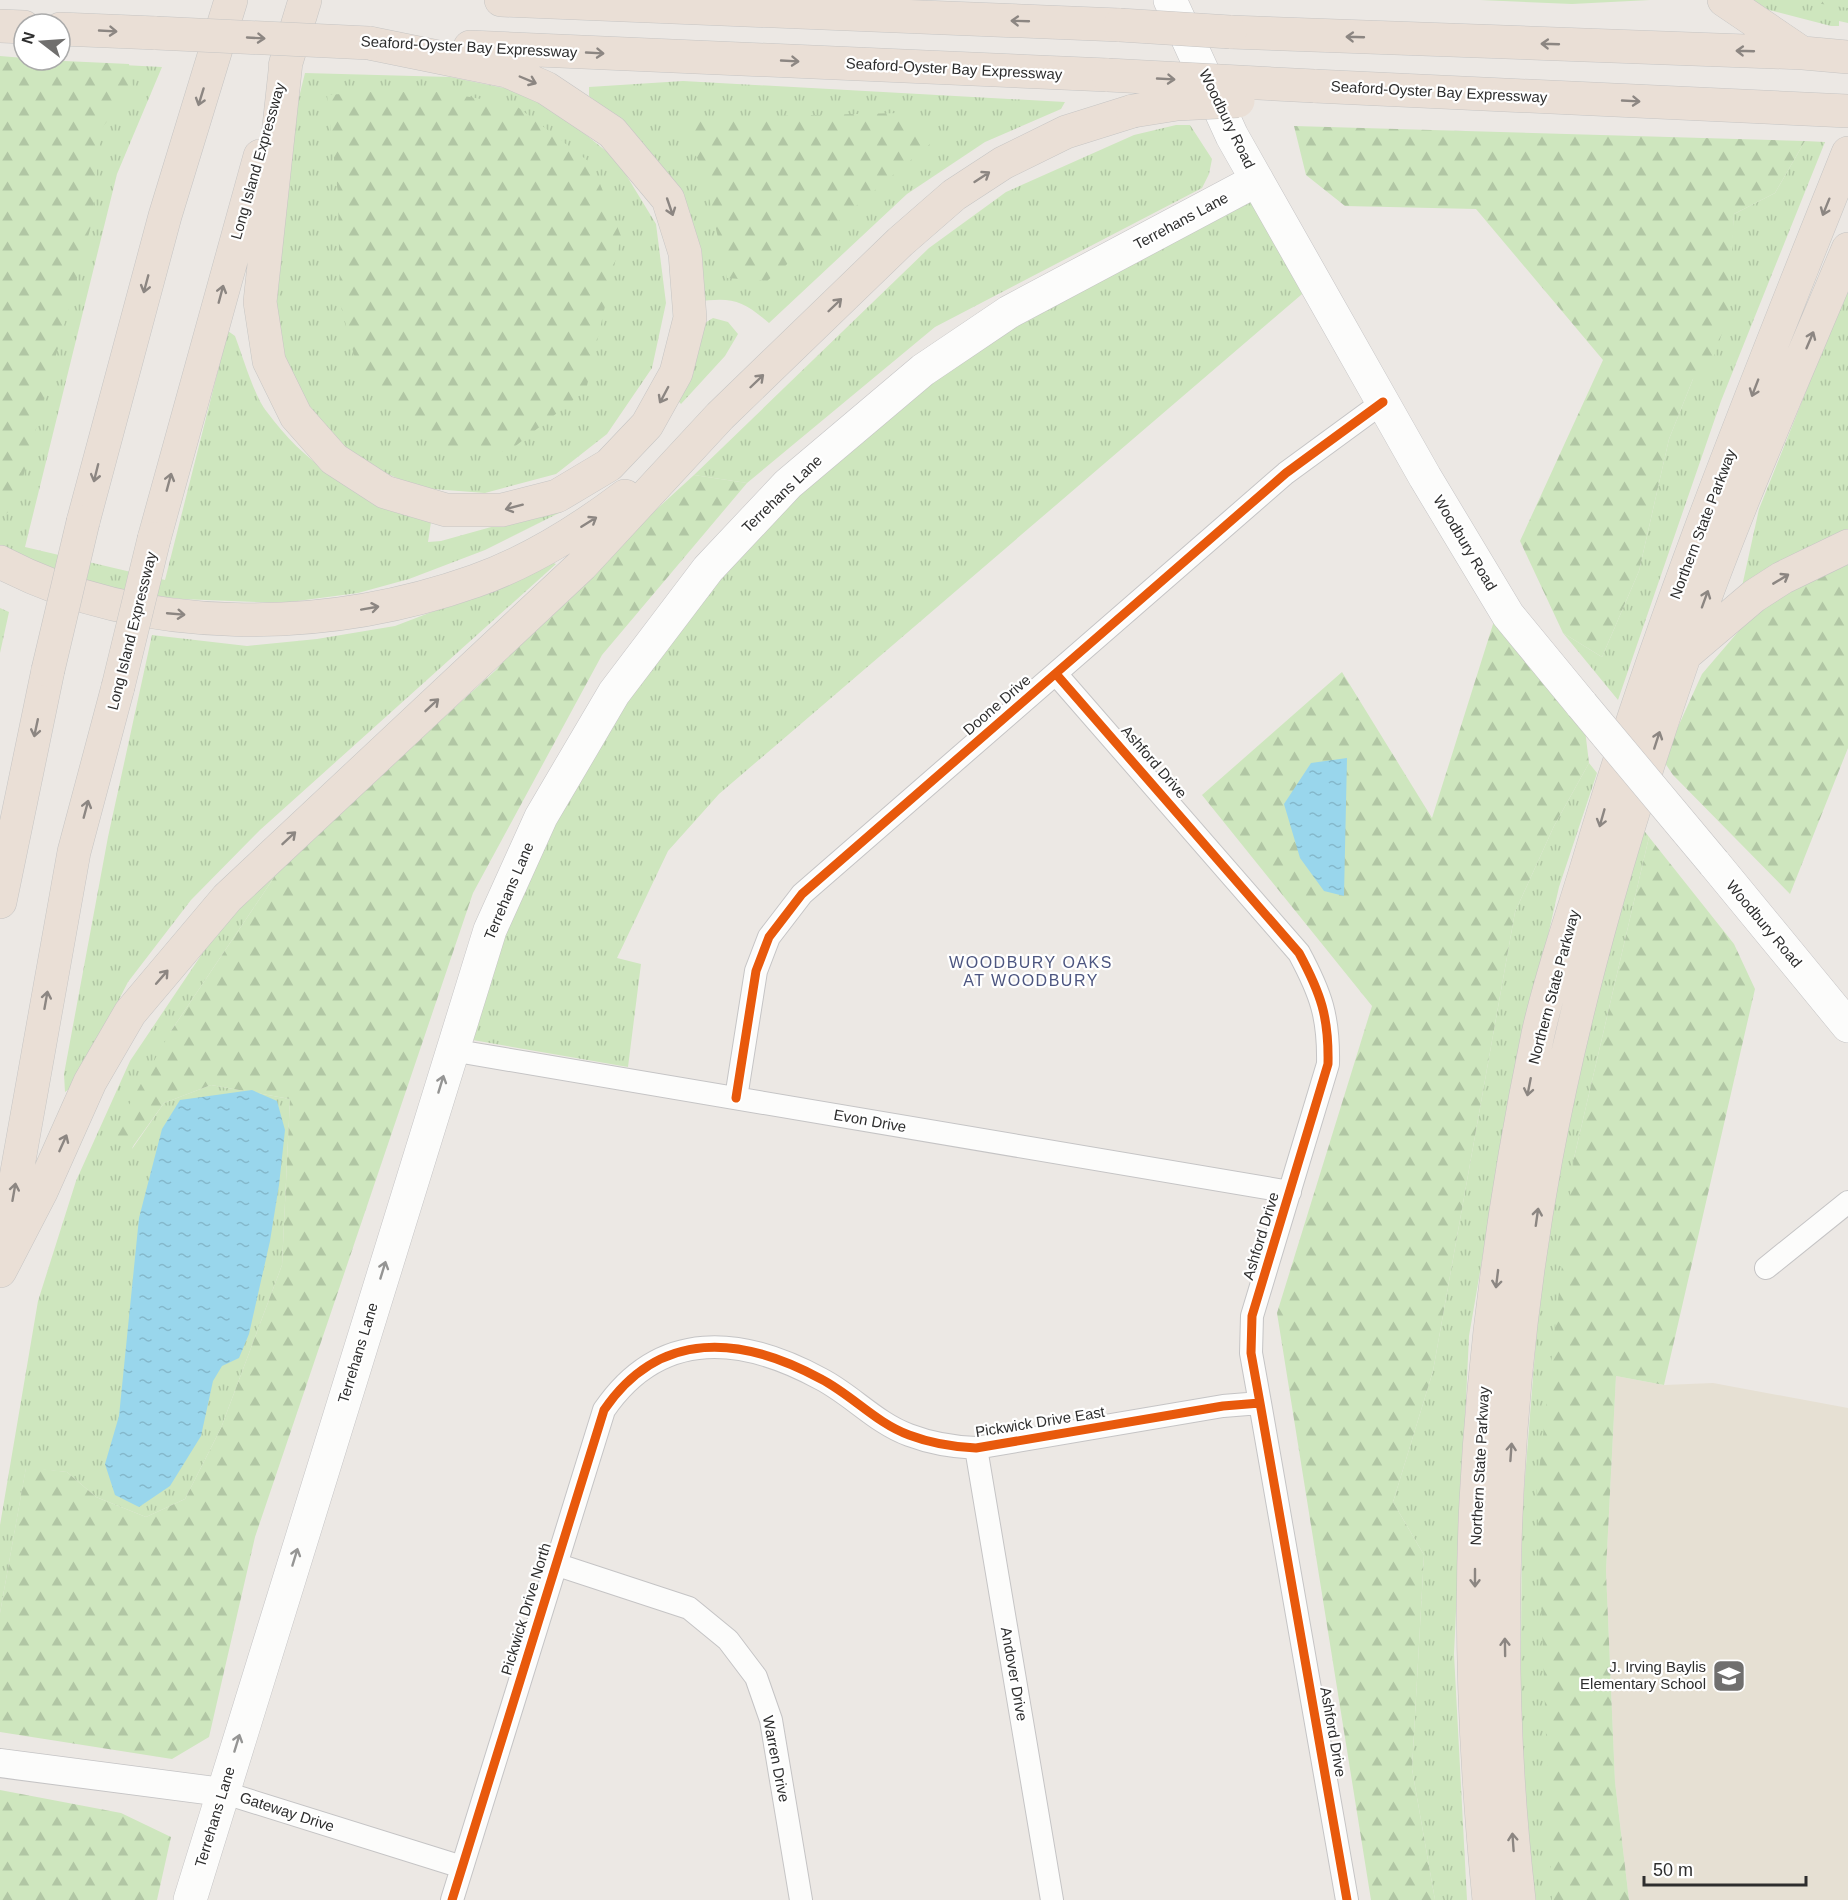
<svg xmlns="http://www.w3.org/2000/svg" width="1848" height="1900" viewBox="0 0 1848 1900" font-family="Helvetica,sans-serif">
  <defs>
    <pattern id="grass-tufts" width="24" height="20" patternUnits="userSpaceOnUse" patternTransform="scale(1.5)"><rect width="24" height="20" fill="#cee6be"/><path d="M3 7l-1-3M5 7V3M7 7l1-3M15 17l-1-3M17 17v-4M19 17l1-3" fill="none" stroke="#b1c6a4"/></pattern>
    <pattern id="forest-firs" width="22" height="20" patternUnits="userSpaceOnUse" patternTransform="scale(1.5)"><rect width="22" height="20" fill="#cee6be"/><path d="M5 1l3.5 6h-7zM16 11l3.5 6h-7z" fill="#b1c6a4"/></pattern>
    <pattern id="water-ripples" width="26" height="14" patternUnits="userSpaceOnUse" patternTransform="scale(1.5)"><rect width="26" height="14" fill="#99d6ec"/><path d="M2 4q2-2 4 0t4 0M15 11q2-2 4 0t4 0" fill="none" stroke="#84b8cb"/></pattern>
  </defs>
  <rect width="100%" height="100%" fill="#ece8e4"/>
  <path fill="#e6e0d3" d="M1616,1376L1664,1385L1713,1383L1848,1408V1900H1629L1615,1782L1606,1571Z"/>
  <path fill="url(#grass-tufts)" d="M1480,0H1650L1572,4Z
    M1752,0H1848V23L1839,21V26H1831L1769,10Z
    M0,56L24,58V60L162,67L117,174L25,547L165,580L228,331L235,336C243,357 254,396 267,412C312,473 363,497 431,522L428,542L441,541L541,513L563,511L485,550L409,579L358,593L282,603L181,599L120,591L0,552Z
    M305,73L450,77L518,91L553,108L617,160L656,224L666,303L652,368L607,434L556,474L485,493L420,488L351,458L309,416L280,361L267,297L285,154Z
    M683,81L1065,102L1061,109L985,142L907,194L769,323C741,299 731,297 695,302L627,127L589,96V87Z
    M1176,125H1190L1212,159L1209,174L1202,188L935,327L747,483L694,475L929,248L1006,192L1134,135Z
    M1805,141L1825,142L1721,401L1618,700L1563,633L1602,657L1639,571L1669,439L1693,379L1732,239L1734,214L1775,193Z
    M1257,180L1315,283L719,794L668,851L617,958L641,964L628,1067L467,1039L497,935L619,702L719,566L912,392L1143,242Z
    M1848,286V534L1741,591L1759,509Z
    M713,318L728,322L738,334L725,356L681,404L670,392L698,327Z
    M551,562L556,564L260,830L191,900L128,982L75,1085L65,1092L64,1074L108,837L152,635L247,646L317,639L395,626L479,594Z
    M0,608L9,612L0,653Z
    M1589,763L1597,773L1559,887L1505,1126L1469,1336L1454,1654L1467,1900H1435L1412,1769L1424,1555L1393,1502L1433,1371L1515,912L1554,826Z
    M1642,828L1649,837L1574,1158L1552,1900H1534L1520,1771L1522,1516L1540,1289L1584,1027Z
    M285,861L171,1031L132,1149L164,1103L211,1085L290,1099L282,1265L221,1428L185,1499L146,1517L96,1497L67,1472L26,1468L0,1613V1525L38,1301L76,1181L130,1061L214,936Z"/>
  <path fill="url(#forest-firs)" d="M1796,0H1848V8Z
    M0,58L129,64L133,88L101,129L92,222L15,507L0,518Z
    M369,92H441L515,105L592,164L621,236L586,390L508,452L448,447L360,377L340,303L338,194L327,95Z
    M901,113L936,139L767,281L727,278L704,175L681,118Z
    M1294,126L1805,141L1775,193L1734,214L1729,313L1709,371L1693,379L1669,439L1639,571L1602,657L1563,633L1520,541L1603,360L1476,209L1345,206L1306,175Z
    M694,475L747,483L602,655L473,893L255,1537L209,1737L172,1759L0,1732V1613L26,1467L67,1472L96,1497L146,1517L185,1499L221,1428L282,1265L290,1099L211,1085L164,1103L131,1149L113,1133L171,1031L285,861L496,670L552,605Z
    M1848,562V748L1790,894L1673,775L1663,760L1702,674L1749,619L1821,570Z
    M1500,602L1582,705L1589,763L1554,826L1515,912L1433,1371L1393,1502L1424,1555L1412,1769L1435,1900H1371L1277,1313L1372,1006L1202,795L1342,672L1432,818Z
    M1649,837L1734,944L1755,989L1664,1385L1616,1376L1606,1571L1615,1782L1629,1900H1552L1537,1489L1574,1158Z
    M0,1790L121,1813L171,1837L157,1900H0Z"/>
  <path fill="url(#water-ripples)" d="M1347,758L1344,896L1324,891L1300,858L1284,804L1311,763Z
    M252,1090L277,1101L285,1130L279,1185L270,1241L249,1334L239,1358L222,1366L213,1381L201,1436L170,1486L139,1507L115,1495L105,1464L119,1416L139,1218L162,1129L180,1100Z"/>
  <g fill="none" stroke-linecap="round" stroke-linejoin="round">
    <defs>
      <path id="minor" d="M1056,674L1299,953C1321,994 1329,1017 1328,1064L1252,1316L1251,1353L1260,1403L1347,1900
        M451,1050L1290,1192
        M736,1098L756,971L769,937L802,894L1286,473L1383,402
        M1766,1268L1848,1202
        M976,1448L1052,1900
        M555,1564L689,1608L728,1640L756,1677L771,1720L801,1900
        M222,1792L462,1867
        M452,1900L604,1410C660,1328 742,1336 821,1379C852,1395 876,1423 909,1435C930,1443 954,1447 976,1448L1223,1406L1260,1403"/>
      <path id="tertiary" d="M0,1763L222,1792"/>
      <path id="secondary" d="M1170,0L1232,136L1425,477L1508,615L1582,705
        M1714,863L1848,1026
        M190,1900L490,930L541,817L614,693L708,569L788,484L923,370L1009,312L1257,180"/>
      <path id="motorway" d="M501,0L1120,25
        M1724,0L1802,53
        M0,26L24,27
        M60,29L156,33
        M1230,32L1803,53L1848,57
        M470,47L1108,75
        M286,62L260,302L269,361L296,416L334,459L385,492L446,510H502L557,496L609,465L647,425L676,373L690,318L685,253L668,199L612,132L546,88L507,71L369,43
        M285,66L305,0
        M1314,86L1848,111
        M83,522L165,216L231,0
        M154,539L260,156
        M0,562C143,637 325,634 475,581C529,562 580,530 625,496
        M1687,653L1754,596L1782,578L1848,546
        M0,902L48,670
        M5,1239L74,852L118,687
        M0,1271L41,1192L90,1082L130,1013L227,898L582,565L720,416L900,242L954,195L1003,163L1066,132L1133,111
        M1489,1900C1476,1768 1469,1634 1476,1501C1484,1344 1506,1188 1538,1034C1551,975 1572,917 1589,860C1660,619 1755,386 1848,153
        M1519,1900C1491,1661 1502,1394 1546,1158C1578,986 1628,819 1685,654C1732,517 1792,383 1848,249"/>
    </defs>
    <use href="#minor" stroke="#c5c4c5" stroke-width="24"/>
    <use href="#tertiary" stroke="#c5c4c5" stroke-width="30"/>
    <use href="#secondary" stroke="#c5c4c5" stroke-width="34"/>
    <use href="#motorway" stroke="#c6c5c4" stroke-width="34"/>
    <use href="#minor" stroke="#fcfcfb" stroke-width="22"/>
    <use href="#tertiary" stroke="#fcfcfb" stroke-width="28"/>
    <use href="#secondary" stroke="#fcfcfb" stroke-width="33"/>
    <use href="#motorway" stroke="#eadfd6" stroke-width="33"/>
    <defs>
      <path id="secondary-bridge" d="M1582,705L1714,863"/>
      <path id="motorway-bridge" d="M1120,25L1230,32
        M156,33L369,43
        M1108,75L1314,86
        M1133,111L1177,104L1238,101
        M48,670L83,522
        M118,687L154,539"/>
    </defs>
    <use href="#secondary-bridge" stroke="#c5c4c5" stroke-width="34" stroke-linecap="butt"/>
    <use href="#motorway-bridge" stroke="#c6c5c4" stroke-width="34" stroke-linecap="butt"/>
    <use href="#secondary-bridge" stroke="#fcfcfb" stroke-width="33"/>
    <use href="#motorway-bridge" stroke="#eadfd6" stroke-width="33"/>
    <defs>
      <path id="cycleway" d="M1056,674L1299,953C1321,994 1329,1017 1328,1064L1252,1316L1251,1353L1260,1403L1347,1900
        M736,1098L756,971L769,937L802,894L1286,473L1383,402
        M452,1900L604,1410C660,1328 742,1336 821,1379C852,1395 876,1423 909,1435C930,1443 954,1447 976,1448L1223,1406L1260,1403"/>
    </defs>
    <use href="#cycleway" stroke="#fff" stroke-width="13"/>
    <use href="#cycleway" stroke="#e8590c" stroke-width="9"/>
  </g>
  <defs><path id="oneway-shaft" d="M-6 0H5M1.5-3L5.5 0L1.5 3" fill="none" stroke-width="1.6" stroke-linecap="round" stroke-linejoin="round" transform="scale(1.5)"/></defs>
  <g stroke="#8c8682">
    <use href="#oneway-shaft" transform="translate(1020 21) rotate(-178)"/>
    <use href="#oneway-shaft" transform="translate(108 31) rotate(3)"/>
    <use href="#oneway-shaft" transform="translate(1355 37) rotate(-178)"/>
    <use href="#oneway-shaft" transform="translate(256 38) rotate(3)"/>
    <use href="#oneway-shaft" transform="translate(1550 44) rotate(-178)"/>
    <use href="#oneway-shaft" transform="translate(1745 51) rotate(-178)"/>
    <use href="#oneway-shaft" transform="translate(595 53) rotate(3)"/>
    <use href="#oneway-shaft" transform="translate(790 61) rotate(3)"/>
    <use href="#oneway-shaft" transform="translate(1166 79) rotate(3)"/>
    <use href="#oneway-shaft" transform="translate(528 80) rotate(23)"/>
    <use href="#oneway-shaft" transform="translate(201 97) rotate(107)"/>
    <use href="#oneway-shaft" transform="translate(1631 101) rotate(3)"/>
    <use href="#oneway-shaft" transform="translate(982 177) rotate(-33)"/>
    <use href="#oneway-shaft" transform="translate(670 207) rotate(71)"/>
    <use href="#oneway-shaft" transform="translate(1826 207) rotate(112)"/>
    <use href="#oneway-shaft" transform="translate(146 284) rotate(105)"/>
    <use href="#oneway-shaft" transform="translate(221 294) rotate(-75)"/>
    <use href="#oneway-shaft" transform="translate(835 305) rotate(-44)"/>
    <use href="#oneway-shaft" transform="translate(1810 340) rotate(-67)"/>
    <use href="#oneway-shaft" transform="translate(757 381) rotate(-44)"/>
    <use href="#oneway-shaft" transform="translate(1755 388) rotate(111)"/>
    <use href="#oneway-shaft" transform="translate(664 395) rotate(118)"/>
    <use href="#oneway-shaft" transform="translate(96 473) rotate(104)"/>
    <use href="#oneway-shaft" transform="translate(169 482) rotate(-75)"/>
    <use href="#oneway-shaft" transform="translate(514 507) rotate(165)"/>
    <use href="#oneway-shaft" transform="translate(589 522) rotate(-32)"/>
    <use href="#oneway-shaft" transform="translate(1781 579) rotate(-31)"/>
    <use href="#oneway-shaft" transform="translate(1705 599) rotate(-70)"/>
    <use href="#oneway-shaft" transform="translate(370 608) rotate(-10)"/>
    <use href="#oneway-shaft" transform="translate(176 614) rotate(5)"/>
    <use href="#oneway-shaft" transform="translate(432 705) rotate(-43)"/>
    <use href="#oneway-shaft" transform="translate(36 728) rotate(102)"/>
    <use href="#oneway-shaft" transform="translate(1657 740) rotate(-72)"/>
    <use href="#oneway-shaft" transform="translate(86 809) rotate(-75)"/>
    <use href="#oneway-shaft" transform="translate(1602 818) rotate(106)"/>
    <use href="#oneway-shaft" transform="translate(289 838) rotate(-43)"/>
    <use href="#oneway-shaft" transform="translate(162 977) rotate(-49)"/>
    <use href="#oneway-shaft" transform="translate(46 1000) rotate(-80)"/>
    <use href="#oneway-shaft" transform="translate(1529 1087) rotate(101)"/>
    <use href="#oneway-shaft" transform="translate(63 1143) rotate(-66)"/>
    <use href="#oneway-shaft" transform="translate(14 1192) rotate(-80)"/>
    <use href="#oneway-shaft" transform="translate(1537 1217) rotate(-82)"/>
    <use href="#oneway-shaft" transform="translate(1497 1279) rotate(97)"/>
    <use href="#oneway-shaft" transform="translate(1511 1452) rotate(-86)"/>
    <use href="#oneway-shaft" transform="translate(1475 1578) rotate(90)"/>
    <use href="#oneway-shaft" transform="translate(1505 1647) rotate(-91)"/>
    <use href="#oneway-shaft" transform="translate(1513 1842) rotate(-94)"/>
  </g>
  <g stroke="#959594">
    <use href="#oneway-shaft" transform="translate(441 1084) rotate(-73)"/>
    <use href="#oneway-shaft" transform="translate(383 1270) rotate(-73)"/>
    <use href="#oneway-shaft" transform="translate(295 1557) rotate(-73)"/>
    <use href="#oneway-shaft" transform="translate(237 1743) rotate(-73)"/>
  </g>
  <defs>
    <symbol id="school-square" viewBox="-11 -11 22 22"><rect x="-9" y="-9" width="18" height="18" rx="4" fill="#706f6e" stroke="#fff"/><path d="M0-5L7-2L0 1L-7-2ZM-4 1L0 2.5L4 1V4Q0 6-4 4Z" fill="#fff"/></symbol>
  </defs>
  <g fill-rule="evenodd">
    <use href="#school-square" x="1710" y="1657" width="38" height="38"/>
  </g>
  <g text-anchor="middle" stroke-width="4.5" stroke-linejoin="round" paint-order="stroke">
    <g font-size="15" fill="#2e2e2e" stroke="#fff">
      <text transform="translate(469 47) rotate(3)" y="5">Seaford-Oyster Bay Expressway</text>
      <text transform="translate(954 69) rotate(3)" y="5">Seaford-Oyster Bay Expressway</text>
      <text transform="translate(1439 92) rotate(3)" y="5">Seaford-Oyster Bay Expressway</text>
      <text transform="translate(1227 119) rotate(64)" y="5">Woodbury Road</text>
      <text transform="translate(258 161) rotate(-74)" y="5">Long Island Expressway</text>
      <text transform="translate(1181 221) rotate(-28)" y="5">Terrehans Lane</text>
      <text transform="translate(782 494) rotate(-44)" y="5">Terrehans Lane</text>
      <text transform="translate(1703 524) rotate(-69)" y="5">Northern State Parkway</text>
      <text transform="translate(1465 543) rotate(59)" y="5">Woodbury Road</text>
      <text transform="translate(132 631) rotate(-76)" y="5">Long Island Expressway</text>
      <text transform="translate(997 705) rotate(-41)" y="5">Doone Drive</text>
      <text transform="translate(1154 762) rotate(49)" y="5">Ashford Drive</text>
      <text transform="translate(509 891) rotate(-67)" y="5">Terrehans Lane</text>
      <text transform="translate(1764 924) rotate(50)" y="5">Woodbury Road</text>
      <text transform="translate(1554 987) rotate(-75)" y="5">Northern State Parkway</text>
      <text transform="translate(870 1121) rotate(10)" y="5">Evon Drive</text>
      <text transform="translate(1261 1236) rotate(-73)" y="5">Ashford Drive</text>
      <text transform="translate(358 1353) rotate(-73)" y="5">Terrehans Lane</text>
      <text transform="translate(1040 1422) rotate(-9)" y="5">Pickwick Drive East</text>
      <text transform="translate(1480 1466) rotate(-87)" y="5">Northern State Parkway</text>
      <text transform="translate(526 1609) rotate(-73)" y="5">Pickwick Drive North</text>
      <text transform="translate(1014 1674) rotate(80)" y="5">Andover Drive</text>
      <text transform="translate(1333 1732) rotate(80)" y="5">Ashford Drive</text>
      <text transform="translate(776 1759) rotate(79)" y="5">Warren Drive</text>
      <text transform="translate(287 1812) rotate(18)" y="5">Gateway Drive</text>
      <text transform="translate(215 1817) rotate(-73)" y="5">Terrehans Lane</text>
    </g>
    <g font-size="15" fill="#2e2e2e" stroke="#fff" text-anchor="end">
      <text x="1706" y="1672">J. Irving Baylis<tspan x="1706" dy="17">Elementary School</tspan></text>
    </g>
    <g font-size="16" letter-spacing="1.5" fill="#4d5680" stroke="#fff">
      <text x="1031" y="968">WOODBURY OAKS<tspan x="1031" dy="18">AT WOODBURY</tspan></text>
    </g>
  </g>
  <g transform="translate(42 42) rotate(287)"><circle r="28" fill="#ffffff" stroke="#ababab" stroke-width="1.5"/>
  <path d="M0-4.5L10 22L0 15L-10 22Z" fill="#706f6e"/>
  <text y="-9" font-size="16" font-weight="bold" text-anchor="middle" fill="#2e2e2e">N</text>
  </g>
  <path d="M1644 1876v9h162v-9" fill="none" stroke="#2e2e2e" stroke-width="3"/>
  <text x="1653" y="1876" font-size="18" fill="#2e2e2e" stroke="#ffffff" stroke-width="4.5" paint-order="stroke">50 m</text>
</svg>
